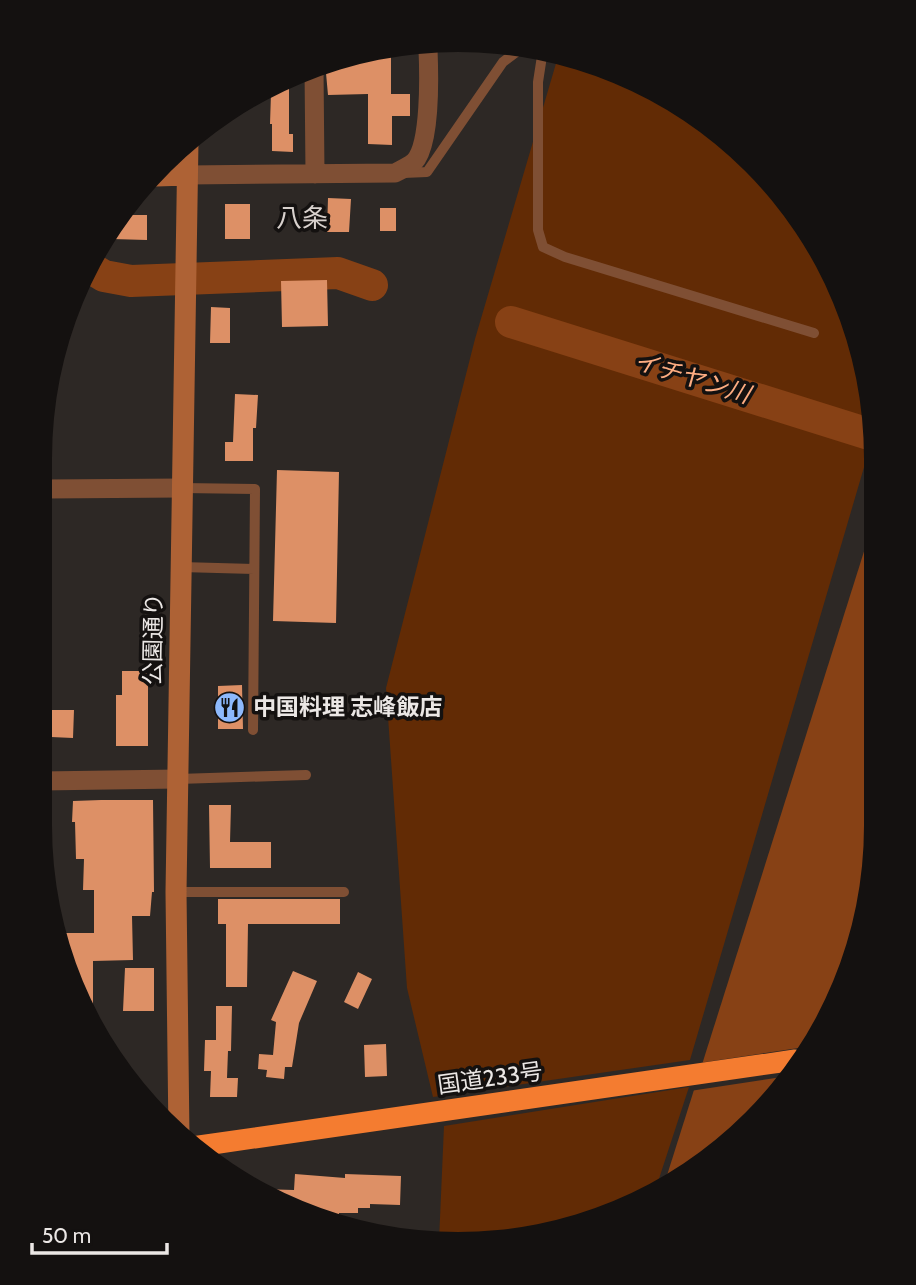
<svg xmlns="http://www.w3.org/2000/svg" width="916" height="1285" viewBox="0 0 916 1285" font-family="Cabin,'Noto Sans JP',sans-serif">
  <rect width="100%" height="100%" fill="#2d2825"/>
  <path fill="#622b05" d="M557,60L642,83L772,182L833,274L872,403V440L690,1060L433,1097L407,988L386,688L475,339Z
    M689,1087L654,1194L642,1202L513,1241H439L444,1126Z"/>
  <path fill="#874115" d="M873,523L875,854L833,1011L734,1141L663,1188Z"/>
  <path fill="#2d2825" d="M805,1047L782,1077L690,1091L699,1063Z"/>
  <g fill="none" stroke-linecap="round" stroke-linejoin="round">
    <path stroke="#874115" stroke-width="32" d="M89,267L104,276L131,281L338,273L372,285
      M511,322L872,435"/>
  </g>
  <path fill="#dd9066" d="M391,54V94H410V116H392V145L368,144V94L328,95L325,62Z
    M289,83V134H293V152L272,151V124H270L271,93Z
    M328,198L351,199L349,232H327Z
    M225,204H250V239H225Z
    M380,208H396V231H380Z
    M124,215H147V240L112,239V230Z
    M327,280L328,326L282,327L281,281Z
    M211,307L230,308V343H210Z
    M235,394L258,395L256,428H253V461H225V442H233Z
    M277,470L339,472L336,623L273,621Z
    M122,671H148V746H116V695H122Z
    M242,685L243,729H218V686Z
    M52,710H74L73,738L51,737Z
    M101,800H153L154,892H152L150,916H132L133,960L93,961V1021L67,963L66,933H94V890H83L84,859H76L75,822H72L73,801Z
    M209,805H231L230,842H271V868H210Z
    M218,899H340V924H248L247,987H226V924H218Z
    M125,968H154V1011H123Z
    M293,971L317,981L299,1023L292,1067H285L284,1079L266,1077L267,1070L258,1069L259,1054L273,1055L276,1022L271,1020Z
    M358,972L372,979L358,1009L344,1002Z
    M216,1006H232L231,1051H228L227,1078H238L237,1097H210L211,1071H204L205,1040H216Z
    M386,1044L387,1076L365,1077L364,1045Z
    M295,1174L345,1178V1174L401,1176L400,1205L370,1204V1208H358V1213H339L338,1224L298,1213L260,1189L294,1190Z"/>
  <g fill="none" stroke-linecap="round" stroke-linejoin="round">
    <path stroke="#7f4f34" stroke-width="10" d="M542,56L538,82V230L543,247L565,257L814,333
      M403,173L427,172L503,62L519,50
      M182,488L255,489L253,730
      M181,567L254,569
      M178,779L306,775
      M176,892H344"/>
    <path stroke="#7f4f34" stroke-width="19" d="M314,68L315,174
      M187,175L395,173C401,170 409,166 414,162C431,145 429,73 428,49
      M46,489L182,488
      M41,781L178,779"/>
    <path stroke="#ae6235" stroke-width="21" d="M156,176L187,175
      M179,1137L176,892L188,141"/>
    <path stroke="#f47c30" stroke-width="21" d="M192,1147L795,1060"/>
  </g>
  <defs>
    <symbol id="restaurant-disc" viewBox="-11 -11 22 22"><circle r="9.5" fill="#8db9fc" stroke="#141110"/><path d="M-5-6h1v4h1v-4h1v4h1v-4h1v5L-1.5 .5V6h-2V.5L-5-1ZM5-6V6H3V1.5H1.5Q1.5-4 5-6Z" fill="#111"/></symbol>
  </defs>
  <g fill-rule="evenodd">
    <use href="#restaurant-disc" x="212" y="690" width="35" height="35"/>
  </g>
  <g text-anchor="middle" stroke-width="7" stroke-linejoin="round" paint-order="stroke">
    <g font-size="23" fill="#ebe7e5" stroke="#141110">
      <text transform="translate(153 639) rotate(-89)" y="8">公園通り</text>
      <text transform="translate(490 1078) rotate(-8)" y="8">国道233号</text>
    </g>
    <g font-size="23" font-weight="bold" fill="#ebe7e5" stroke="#141110" text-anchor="start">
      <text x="253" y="715">中国料理 志峰飯店</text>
    </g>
    <g font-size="24" font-style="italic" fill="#fead82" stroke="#141110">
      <text transform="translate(692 378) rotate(17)" y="8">イチヤン川</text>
    </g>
    <g font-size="26" fill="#d8d1cd" stroke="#141110">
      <text x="302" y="227">八条</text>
    </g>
  </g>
  <path d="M0 0H916V1285H0ZM458 52H458A406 406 0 0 1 864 458V826A406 406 0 0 1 458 1232H458A406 406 0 0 1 52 826V458A406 406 0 0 1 458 52Z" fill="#141110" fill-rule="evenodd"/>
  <path d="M32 1243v10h135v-10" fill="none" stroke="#ebe7e5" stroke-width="3.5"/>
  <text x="42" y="1243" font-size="21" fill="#ebe7e5" stroke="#141110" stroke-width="5" paint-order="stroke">50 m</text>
</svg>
